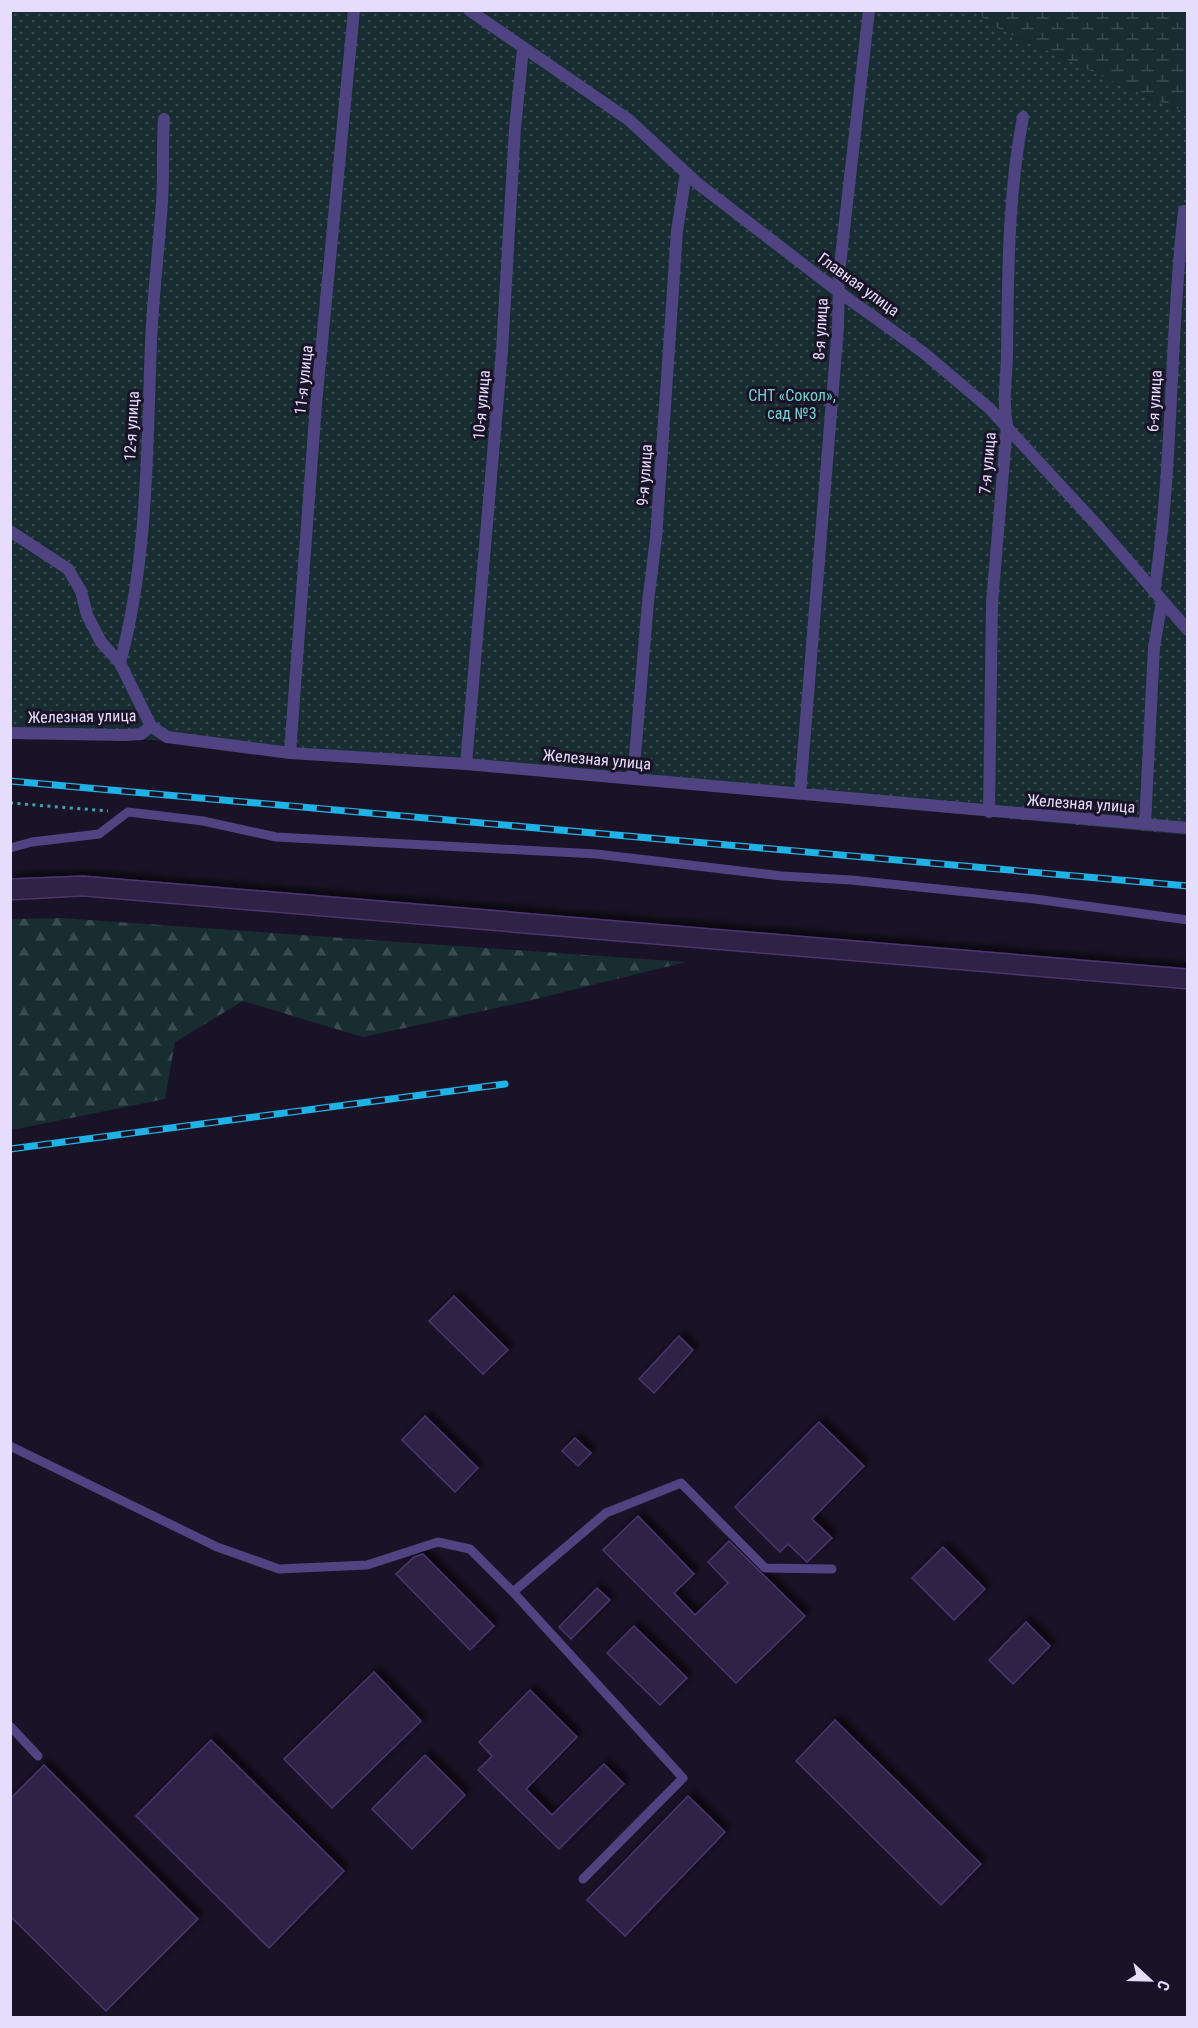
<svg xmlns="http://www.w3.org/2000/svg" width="1198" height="2028" viewBox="0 0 1198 2028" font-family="'Roboto Condensed',sans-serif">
  <defs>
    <pattern id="forest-firs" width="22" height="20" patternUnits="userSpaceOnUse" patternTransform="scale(1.5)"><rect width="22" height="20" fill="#172d31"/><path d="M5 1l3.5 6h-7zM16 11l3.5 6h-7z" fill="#394b50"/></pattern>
    <pattern id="wetland-marsh" width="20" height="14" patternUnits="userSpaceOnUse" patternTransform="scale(1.5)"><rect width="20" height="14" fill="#172d31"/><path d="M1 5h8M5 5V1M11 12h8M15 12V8" fill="none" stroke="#394b50"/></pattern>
    <pattern id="garden-dots" width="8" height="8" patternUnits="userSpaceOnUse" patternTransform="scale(1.5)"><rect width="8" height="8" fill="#172d31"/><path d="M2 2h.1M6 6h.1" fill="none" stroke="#394b50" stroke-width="1.8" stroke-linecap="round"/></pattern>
    <filter id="shadow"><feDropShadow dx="5.5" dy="-5.5" stdDeviation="3" flood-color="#0009"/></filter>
  </defs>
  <rect width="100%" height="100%" fill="#1a1327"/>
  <path fill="url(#forest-firs)" d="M60,918L686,962L515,1004L363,1037L243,1001L175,1042L165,1099L11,1130V919Z"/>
  <path fill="url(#wetland-marsh)" d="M680,11H747L706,18Z
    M976,11H1187V113C1139,94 1091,72 1044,49C1022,39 990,29 976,11Z"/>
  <path fill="url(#garden-dots)" d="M680,10L706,18L747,10L975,11C991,29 1022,39 1044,49C1091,72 1139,94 1187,113V835L11,727L10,11Z"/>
  <path fill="#2f2146" stroke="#4a3670" stroke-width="1.5" filter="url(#shadow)" d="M83,876L1188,969V989L83,896L10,900V879Z
    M454,1296L508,1350L483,1374L429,1321Z
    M679,1336L693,1350L654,1393L639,1379Z
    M425,1416L478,1468L455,1492L402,1440Z
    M819,1422L864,1466L812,1519L832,1538L807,1562L788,1544L780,1552L735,1507Z
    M575,1438L591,1453L578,1466L562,1451Z
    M638,1516L694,1574L674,1593L695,1615L728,1583L708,1562L729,1541L805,1616L736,1683L603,1550Z
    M943,1547L985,1589L954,1620L912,1578Z
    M423,1554L494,1626L470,1650L396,1574L414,1557Z
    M597,1588L610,1600L571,1639L559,1627Z
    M1026,1622L1050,1646L1013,1684L989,1660Z
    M634,1626L687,1678L660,1705L607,1653Z
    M374,1672L421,1721L332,1808L284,1759Z
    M530,1690L577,1737L526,1789L552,1815L604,1764L624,1784L559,1849L478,1770L492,1756L479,1742Z
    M835,1720L981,1864L941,1905L796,1761Z
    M211,1740L344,1871L269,1948L136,1816Z
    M425,1755L465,1795L412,1849L372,1809Z
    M44,1765L198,1919L106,2011L10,1916V1799Z
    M688,1796L725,1832L625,1936L587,1900Z"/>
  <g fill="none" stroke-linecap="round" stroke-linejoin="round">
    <path stroke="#3ea3ae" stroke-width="3" stroke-dasharray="3 4.5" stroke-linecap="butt" d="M10,803L108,811"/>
    <path stroke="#504381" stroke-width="9" d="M10,848L32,842L99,834L128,812L203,821L276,837L596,854L782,876L851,880L1035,899L1188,920
      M10,1446L217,1547L279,1569L367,1565L438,1542L470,1549L513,1592L606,1513L681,1483L765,1568L832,1569
      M513,1592L683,1778L583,1879
      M10,1726L38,1756"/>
    <path stroke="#504381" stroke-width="12" d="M469,10L629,120L697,183L839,292L924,353L989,408L1097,525L1188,630
      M10,531L68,569L81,591L87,615L101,642L120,663
      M1154,592C1174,466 1169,338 1184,211
      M151,726L120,663C148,560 147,448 151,342C153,295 159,248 162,201C164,174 162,146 164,119
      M10,733L125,735L141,734L151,726L167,737L290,753L466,764L1188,828
      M290,753L316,404L354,10
      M466,764L502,351L515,128L523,49
      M633,779L648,602L656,538L677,231L686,173
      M800,793L838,327L839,274L869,10
      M989,812L992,603L1007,425C1002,400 1007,377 1007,352C1008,273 1008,195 1023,117
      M1145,824L1154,647L1162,601"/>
    <defs>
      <path id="rail" d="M10,781L1188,886
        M10,1149L505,1084"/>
    </defs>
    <use href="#rail" stroke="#1eb2e6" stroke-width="7"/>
    <use href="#rail" stroke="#1a1327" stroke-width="4.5" stroke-dasharray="14" stroke-linecap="butt"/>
  </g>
  <g text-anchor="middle" stroke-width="6" stroke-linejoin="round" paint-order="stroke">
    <g font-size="16" fill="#e5ddfb" stroke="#1a1327">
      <text transform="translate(859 284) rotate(36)" y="6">Главная улица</text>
      <text transform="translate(820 329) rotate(-87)" y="6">8-я улица</text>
      <text transform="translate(303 380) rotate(-84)" y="6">11-я улица</text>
      <text transform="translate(1154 401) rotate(-87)" y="6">6-я улица</text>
      <text transform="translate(481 405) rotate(-85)" y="6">10-я улица</text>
      <text transform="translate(131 426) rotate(-87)" y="6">12-я улица</text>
      <text transform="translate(987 463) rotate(-85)" y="6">7-я улица</text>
      <text transform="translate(644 475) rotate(-86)" y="6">9-я улица</text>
      <text transform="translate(82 716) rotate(-1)" y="6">Железная улица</text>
      <text transform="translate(597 759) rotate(5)" y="6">Железная улица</text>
      <text transform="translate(1081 803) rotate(4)" y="6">Железная улица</text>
    </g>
    <g font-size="16" fill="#70d4cc" stroke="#1a1327">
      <text x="792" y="401">СНТ «Сокол»,<tspan x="792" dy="18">сад №3</tspan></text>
    </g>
  </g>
  <rect width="1198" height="2028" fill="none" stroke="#e5ddfb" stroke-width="24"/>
  <g transform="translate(1150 1980) rotate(112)" stroke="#1a1327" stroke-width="4.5" paint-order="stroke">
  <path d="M0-4.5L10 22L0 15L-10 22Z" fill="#e5ddfb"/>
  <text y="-9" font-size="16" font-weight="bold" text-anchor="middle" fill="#e5ddfb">С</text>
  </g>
</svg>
